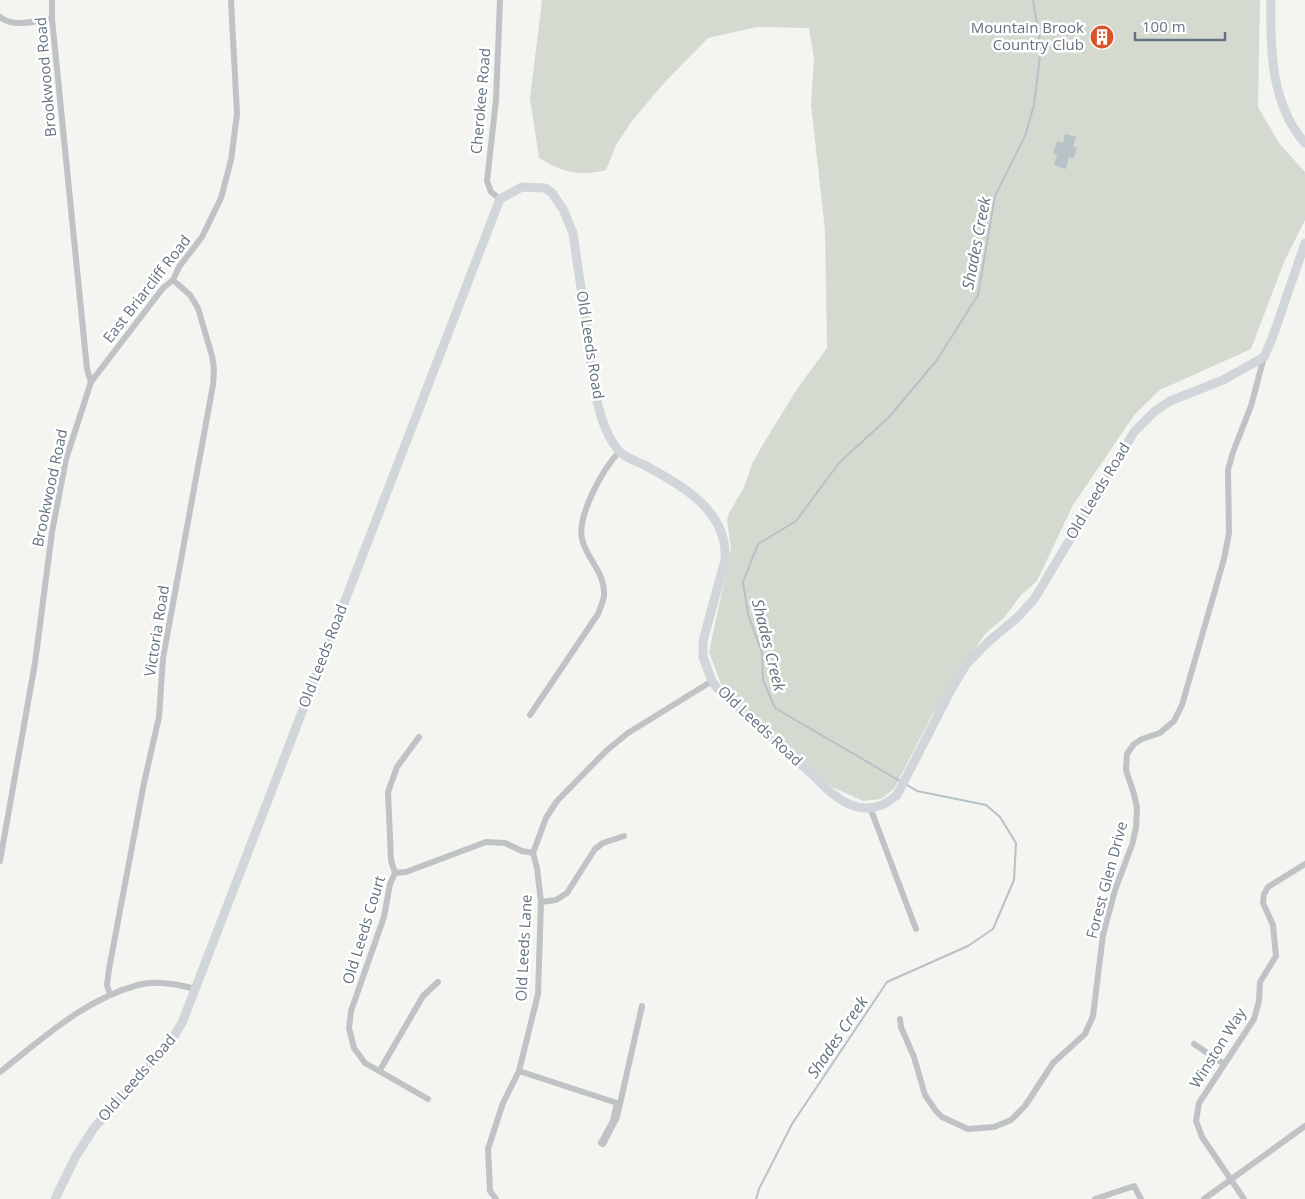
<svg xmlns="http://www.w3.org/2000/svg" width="1305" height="1199" viewBox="0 0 1305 1199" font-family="'Open Sans',sans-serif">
  <rect width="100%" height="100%" fill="#f4f4f0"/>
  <path fill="#d5dad1" d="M542,0H1260L1258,107L1279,143L1305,172V220L1284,262L1251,349L1160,390L1135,414L1073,505L1037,581L1021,595L1004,618L986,633L975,649L931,717L894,789L881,799L863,801L832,787L721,684L709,652L731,549L727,520L729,513L744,487L752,464L765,441L797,389L827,348L825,230L811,104L814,59L809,28L757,27L708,38L665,82L632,121L616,145L606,170C579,177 562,172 539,158L530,98Z"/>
  <path fill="#b7c2c6" d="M1065,134L1076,137L1073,146L1077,148L1073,159L1069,157L1066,169L1054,165L1057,155L1053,153L1057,141L1063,143Z"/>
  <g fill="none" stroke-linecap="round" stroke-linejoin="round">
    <path stroke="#b7c2c6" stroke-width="2" d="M900,781L775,708L763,680L762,653L748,614L743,582L758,544L796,521L839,463L889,417L937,360L978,295L995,196L1025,136L1034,105L1041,48L1033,0
      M756,1199L759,1189L792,1124L887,982L968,946L993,929L1014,880L1016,843L1000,817L986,805L917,791L907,785"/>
    <path stroke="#bfc3c6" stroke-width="6" d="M0,17C13,28 36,21 52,19
      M500,199L491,192L487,181L496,100L500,0
      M91,382L163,288L173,280L179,267L202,237L221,198L231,160L237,114L231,0
      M530,715L598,614C600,609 603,602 604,596C606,573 587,560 582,539C577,515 603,469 619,452
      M419,737L397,767L388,792L391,860L395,873L390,884L384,917L351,1011L349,1028L354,1048L365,1063L428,1099
      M871,810L916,929
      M0,861L35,663L52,532L66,459L91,382L87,369L52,19V0
      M395,873L406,872L486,842L505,843L522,851L533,853
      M541,902L556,900L567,893L595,849L603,843L624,836
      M110,995L107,985L109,969L144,783L159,717L163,658L213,385L214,369L212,356L198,308L190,295L173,280
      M900,1019L901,1027L914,1057L925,1095L936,1111L942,1117L968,1129L994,1127L1011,1120L1025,1106L1053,1063L1085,1034L1093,1016L1103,935L1115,890L1132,845L1136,828L1137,808L1134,794L1126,770L1127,754L1134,744L1142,739L1160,733L1174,721L1182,705L1224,559L1229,533L1228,470L1233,452L1251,406L1264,357
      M1194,1044L1224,1064
      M380,1070L423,996L438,982
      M519,1071L617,1103L613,1121L601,1143L603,1144L617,1117L642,1006
      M0,1072C42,1039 85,999 138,985C157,980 177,984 195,989
      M496,1199L490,1191L488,1149L503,1103L519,1071L538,994L541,902L537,868L533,853L546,818L557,801L606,751L628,733L712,681
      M1095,1199L1134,1186L1141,1199
      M1204,1199L1305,1126
      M1244,1199L1202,1137L1196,1121L1199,1103L1254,1019L1259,1001L1260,982L1276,956L1273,925L1263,903L1264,894L1268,887L1305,864"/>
    <path stroke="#d1d6da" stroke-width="9" d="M1271,0C1270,49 1271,105 1305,143
      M55,1199L76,1156L94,1128L170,1042L182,1023L500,199L522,187L545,188L552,193L563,209L573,233C577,263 582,293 586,323C591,361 593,419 618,450C624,458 639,462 648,467C685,487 728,512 725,560L703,641V657L712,681L717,688L816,778C839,803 867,822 897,795L952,688L966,665L988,642L1018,617L1035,598L1134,432L1155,411L1170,401L1223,380L1264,357L1273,336L1305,243"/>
  </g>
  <defs>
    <symbol id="building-disc" viewBox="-11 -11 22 22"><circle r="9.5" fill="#d9542a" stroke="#fff"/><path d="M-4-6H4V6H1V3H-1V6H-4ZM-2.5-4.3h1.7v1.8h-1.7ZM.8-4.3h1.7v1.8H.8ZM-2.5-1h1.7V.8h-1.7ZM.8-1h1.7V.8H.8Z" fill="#fff"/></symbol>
  </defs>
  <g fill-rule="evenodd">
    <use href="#building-disc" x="1088" y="23" width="28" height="28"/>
  </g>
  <g text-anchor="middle" stroke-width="5" stroke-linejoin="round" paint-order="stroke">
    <g font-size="15" fill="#647380" stroke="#fff" text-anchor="end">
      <text x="1084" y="33">Mountain Brook<tspan x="1084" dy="17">Country Club</tspan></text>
    </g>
    <g font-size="15" fill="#647380" stroke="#fff">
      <text transform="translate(46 77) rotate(-95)" y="5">Brookwood Road</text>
      <text transform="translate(481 101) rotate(-85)" y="5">Cherokee Road</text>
      <text transform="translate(147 289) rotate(-52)" y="5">East Briarcliff Road</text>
      <text transform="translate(590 345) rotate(81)" y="5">Old Leeds Road</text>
      <text transform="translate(50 488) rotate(-78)" y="5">Brookwood Road</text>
      <text transform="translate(1098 491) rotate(-59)" y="5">Old Leeds Road</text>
      <text transform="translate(157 631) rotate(-81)" y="5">Victoria Road</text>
      <text transform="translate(323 656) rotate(-69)" y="5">Old Leeds Road</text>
      <text transform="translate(760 726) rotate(43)" y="5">Old Leeds Road</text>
      <text transform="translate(1107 880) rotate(-75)" y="5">Forest Glen Drive</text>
      <text transform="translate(364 930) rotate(-73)" y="5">Old Leeds Court</text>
      <text transform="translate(524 948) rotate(-87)" y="5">Old Leeds Lane</text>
      <text transform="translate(1218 1048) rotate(-58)" y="5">Winston Way</text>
      <text transform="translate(137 1078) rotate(-49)" y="5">Old Leeds Road</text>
    </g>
    <g font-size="16" font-style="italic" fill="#60757d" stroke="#fff">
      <text transform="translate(976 243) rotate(-79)" y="6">Shades Creek</text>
      <text transform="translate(769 645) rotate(76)" y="6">Shades Creek</text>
      <text transform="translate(837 1037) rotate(-56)" y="6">Shades Creek</text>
    </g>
  </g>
  <path d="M1135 32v8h90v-8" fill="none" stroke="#647380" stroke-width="2.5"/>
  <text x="1142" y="32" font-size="15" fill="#647380" stroke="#ffffff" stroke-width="4" paint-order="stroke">100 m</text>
</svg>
